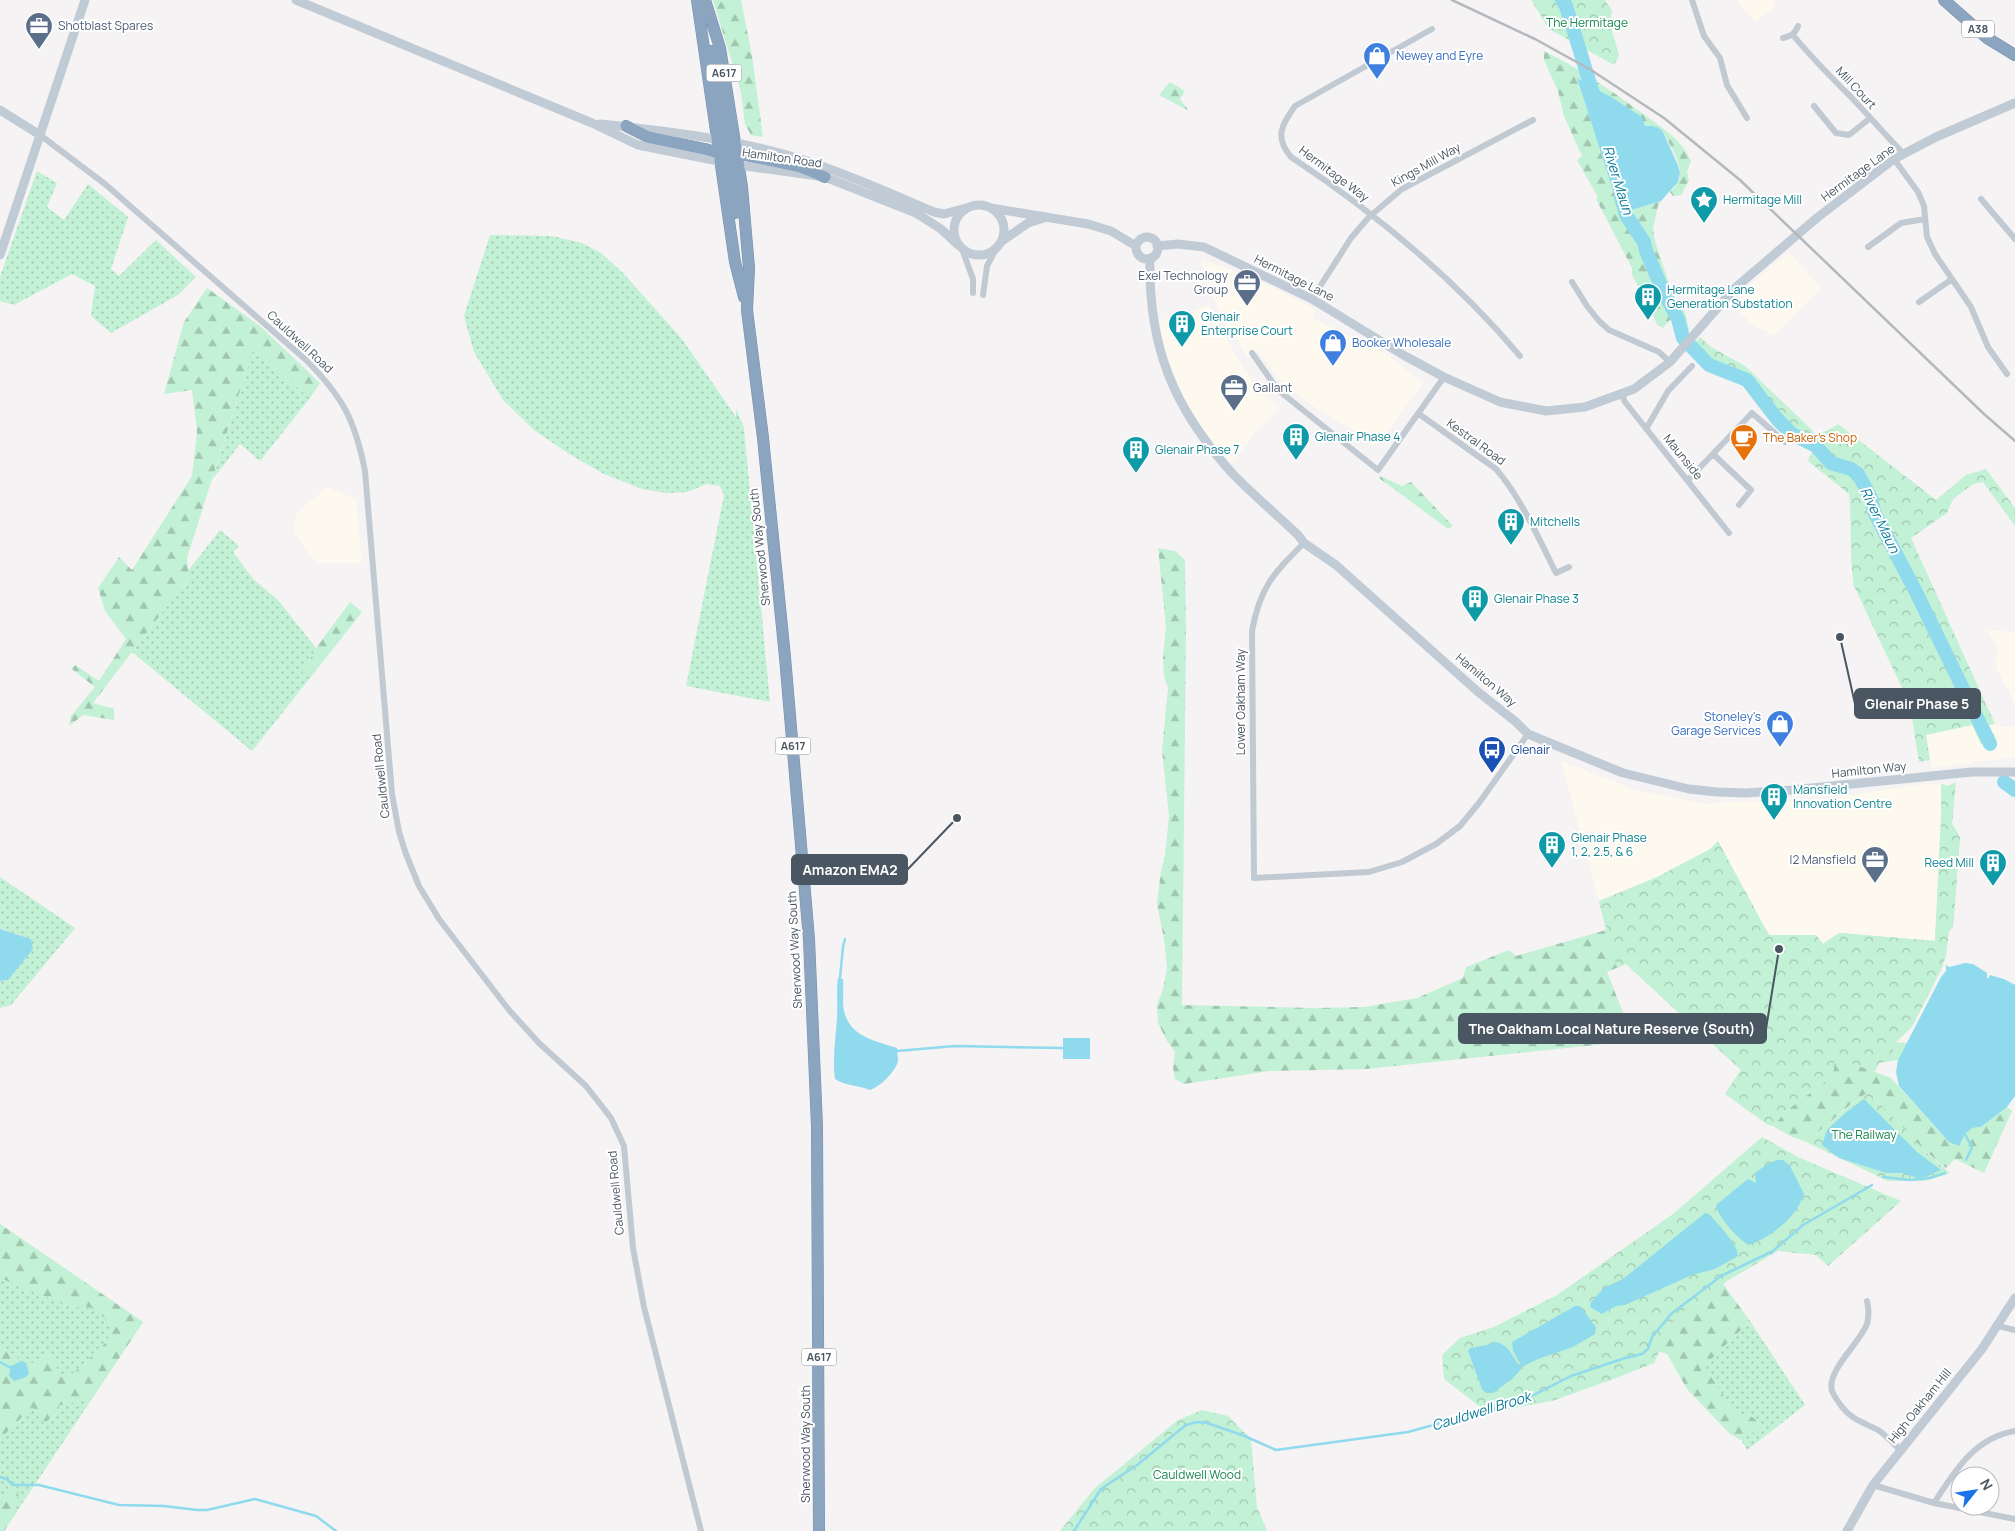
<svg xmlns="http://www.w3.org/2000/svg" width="2015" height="1531" viewBox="0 0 2015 1531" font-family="Manrope,sans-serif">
  <defs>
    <pattern id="grass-dots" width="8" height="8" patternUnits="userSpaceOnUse" patternTransform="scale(1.25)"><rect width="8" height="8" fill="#c3f1d5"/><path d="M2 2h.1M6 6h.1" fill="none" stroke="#a0c6b0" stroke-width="1.8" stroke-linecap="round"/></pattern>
    <pattern id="forest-firs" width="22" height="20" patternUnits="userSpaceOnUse" patternTransform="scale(1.25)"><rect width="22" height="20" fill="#c3f1d5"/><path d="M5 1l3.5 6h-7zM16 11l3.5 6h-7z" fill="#a0c6b0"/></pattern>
    <pattern id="park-crowns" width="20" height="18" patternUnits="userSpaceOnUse" patternTransform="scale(1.25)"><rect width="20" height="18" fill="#c3f1d5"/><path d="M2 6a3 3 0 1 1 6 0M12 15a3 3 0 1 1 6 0" fill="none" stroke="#a0c6b0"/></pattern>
  </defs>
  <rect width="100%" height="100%" fill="#f5f3f3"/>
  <path fill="#fdf9ef" d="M1737,0H1771L1776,5L1756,21L1742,8Z
    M1788,252L1822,288L1775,335L1754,326L1730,302Z
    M1201,259L1259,280L1316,310L1312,318L1384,352L1423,383L1379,443L1373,445L1347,426L1317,409L1282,382L1257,350L1248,358L1227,325L1208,288Z
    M1209,305L1233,350L1251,379L1279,408L1254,433L1232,464L1207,435L1187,404L1166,356L1160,334V319L1171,320Z
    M327,487L356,499L362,563H316L294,533L296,514Z
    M1987,630L2015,632V704L1997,669L1995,661L1998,653L1996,644Z
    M1995,724L2003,727H2015V757L1931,768L1926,735L1972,725L1981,744L1989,725Z
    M1561,761L1635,790L1707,804L1724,802L1820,800L1922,784H1941V840L1935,942L1840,933L1823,944L1816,935H1769L1752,907L1711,849L1657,877L1599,901Z"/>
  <path fill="url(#grass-dots)" d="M37,171L57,183L47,207L64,220L88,184L128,217L111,269L119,276L156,240L196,277L178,295L111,333L91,316L95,286L72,274L14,305L0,301V277Z
    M490,235L552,236L582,243L601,253L623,273L682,339L736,417V408L744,428L770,702L686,686L724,495L720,486L707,484L687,492L667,493L642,489L604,474L569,454L534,430L503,400L474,352L464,316Z
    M253,350L310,398L260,461L240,444L212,480Z
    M220,530L239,546L233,552L253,579L278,600L316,648L303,673L310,678L252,751L132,652L189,577L188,571Z
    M0,877L75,928L11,1005L0,1008V981L8,980L31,939L0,929Z
    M0,1224L143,1322L4,1531H0Z
    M1750,1321L1805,1405L1747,1450L1701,1368Z"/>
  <path fill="url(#forest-firs)" d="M713,0H741L752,56L763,137L751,135L745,124L741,92Z
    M1544,51C1578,68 1608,88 1639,111C1658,125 1681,138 1691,161L1687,172L1689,180L1681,195L1673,196L1670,192C1673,189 1676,186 1678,182C1686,167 1669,144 1662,130L1645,126L1611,97L1577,78L1616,200L1626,215L1630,210L1661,201L1658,206L1653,229L1655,241L1671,290L1677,303L1685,312L1689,330L1686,335L1678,330L1675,319H1671L1663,328L1657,325L1652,312L1632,275V268L1596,199L1598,197L1577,160L1582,156L1564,116L1558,91L1544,60Z
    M1170,82L1185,91L1180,99L1189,111L1159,95Z
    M207,288L260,326L320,383L310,398L253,350L187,558L189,577L93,703L114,709V720L83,715L69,726L71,716L95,687L72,669L75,665L99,681L126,639L105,611L98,588L119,557L132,570L192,476L197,431L192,390L164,394L184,322Z
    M1380,476L1402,486L1411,482L1453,526L1448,529L1379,478Z
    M1158,548L1175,551L1185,560L1186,630L1182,1005L1315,1008L1364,1007L1417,998L1463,978L1466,967L1509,950L1516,956L1606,930L1599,901L1752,907L1769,935H1816L1823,944L1839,933L1935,941L1941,813L1953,812L1952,824L1960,837L1953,927L1935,942L1760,1059L1725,1094L1741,1070L1626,964L1607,972L1624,1015L1642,1040L1366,1069L1270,1071L1184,1084L1175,1079L1173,1067L1175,1052L1167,1041L1158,1023L1157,1005L1163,989L1167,968L1164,939L1157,904L1161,871L1165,856L1169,816L1162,750L1168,688L1164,676L1163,658L1166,626Z
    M350,602L362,612L310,678L303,673L316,648Z
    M1889,1038L1896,1042L1907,1043L1898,1060L1879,1063Z
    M1835,1057L1891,1078L1949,1142L1965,1134L1972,1128L1981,1127L2007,1107L2012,1111L1984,1173L1955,1159L1946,1168L1923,1149L1869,1092C1845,1105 1828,1128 1804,1141L1790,1136L1773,1126L1786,1111L1824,1082Z
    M0,1224L143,1322L92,1399L60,1405L45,1424L32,1407L0,1439V1397L2,1393L0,1391V1349L14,1354L21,1361L11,1366L29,1373L27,1366L47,1354L57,1366L56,1374C61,1376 66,1377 71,1374C77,1371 84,1364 89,1359C107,1344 122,1328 96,1311C88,1306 84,1303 75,1309L0,1278Z
    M1727,1281L1723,1284L1750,1321L1704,1366L1734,1412L1752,1417L1764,1426L1740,1440L1729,1433L1687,1389L1667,1354L1652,1349L1659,1296Z
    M9,1484L19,1489L15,1515L4,1531H0V1505L6,1497Z"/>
  <path fill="url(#park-crowns)" d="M1531,0H1605L1612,11L1610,24L1619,55L1614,65L1549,29Z
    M1700,337L1711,347L1745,366L1816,434L1829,430L1838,424L1936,500L1966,475L1986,469L2015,508V526L1983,482L1973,484L1953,499L1947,513L1911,538L1995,724L1989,725L1997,741L1990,744H1981L1972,725L1926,735L1930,760L1919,762L1910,705L1854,586C1849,556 1852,525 1849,494L1808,461L1812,452L1804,446L1799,445L1776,424L1741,381L1717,372H1713L1687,352Z
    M1956,782L1952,824L1960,837L1953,927L1949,931L1946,955L1942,968L1912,1027L1896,1042L1890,1060L1879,1063L1875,1072L1835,1057L1834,1070L1825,1082L1786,1111L1773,1126L1768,1125L1725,1094L1741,1070L1626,964L1617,967L1599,901L1657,877L1710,849L1718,841L1769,935H1816L1823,944L1839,933L1935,941L1941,840V784L1948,786Z
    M1869,1092L1923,1149L1950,1173L1925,1181H1888L1804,1141C1828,1128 1845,1106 1869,1092Z
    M1762,1137L1798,1157L1901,1201L1828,1266L1816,1255L1778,1251L1727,1281L1674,1318L1654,1363L1611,1380L1552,1401L1488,1413L1444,1379L1442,1355L1460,1338L1494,1327L1557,1295L1673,1214Z
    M1202,1410L1228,1416L1251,1439L1257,1507L1267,1531H1060L1094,1489L1178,1420Z"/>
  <path fill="#90daee" d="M1577,78L1611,97L1642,117L1645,126H1653L1662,130L1678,165L1680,173L1678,182L1661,201L1631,210L1626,215L1616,200Z
    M0,929L31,939L33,949L8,980L0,981Z
    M1965,963L1973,964L1987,973V978H1989L1990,975L2004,979L2015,985V1096L2007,1107L1981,1127L1972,1128L1965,1134L1959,1146L1949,1142L1899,1086L1896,1072L1898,1060L1941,977L1946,971V965L1949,967Z
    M838,978L843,979C844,989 842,1002 844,1011C850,1037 876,1041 897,1048C897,1052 898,1057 898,1061C896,1071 880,1087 870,1090C859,1085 845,1086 835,1079C832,1057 836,1038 837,1017C838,1004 836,991 838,978Z
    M1063,1038H1090V1059H1063Z
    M1864,1099L1917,1152L1941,1170L1920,1179L1903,1173H1886L1839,1158L1822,1145L1827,1130L1844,1114Z
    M1777,1160H1783L1790,1166L1804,1194C1796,1218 1772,1236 1749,1245C1740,1241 1716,1215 1716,1205L1748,1179L1756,1183L1755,1173L1766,1165Z
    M1705,1213L1709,1214C1717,1223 1738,1244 1738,1256L1715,1269L1692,1275L1625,1305L1616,1306L1602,1314L1590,1307L1591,1302L1604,1288L1623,1279Z
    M1575,1306H1580L1596,1327L1595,1334L1573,1347L1538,1359L1522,1367L1513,1351L1512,1342Z
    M1493,1342C1509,1342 1512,1358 1522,1368L1512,1379L1493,1393H1486L1482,1389L1468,1351L1470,1348L1487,1345Z
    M21,1361L26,1363L29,1373L26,1377L14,1381L9,1376L11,1366Z"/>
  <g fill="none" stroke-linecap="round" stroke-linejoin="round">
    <path stroke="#90daee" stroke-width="2.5" d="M840,978L843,947L845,939
      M897,1051L955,1046L1063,1048
      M1965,1134L1972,1147L1966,1160
      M1883,1177L1910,1180L1930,1178L1945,1173
      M0,1362L11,1368
      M0,1477L7,1479L13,1485H39L119,1505L164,1506L197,1510H207L255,1499L316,1516L336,1531
      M1074,1531L1101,1489L1137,1465L1186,1425L1197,1422L1207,1423L1242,1435L1276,1450L1408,1432L1524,1400L1571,1376L1625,1358L1642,1354L1648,1349L1652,1337L1671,1314L1721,1276L1773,1251L1803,1225L1872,1185"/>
    <path stroke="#90daee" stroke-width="14" d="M1562,0L1566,6L1596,103
      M1621,197L1626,215L1644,242L1646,251L1665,295L1678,319L1683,338L1709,365L1747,380L1777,419L1792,434L1816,446L1831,463L1851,469L1858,474L1871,498L1874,512L1915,590L1990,744
      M2004,782L2015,790"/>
    <defs>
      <path id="highway" d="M697,0L735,262L744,297
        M705,0L720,48L742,187L749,268L747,310L763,438L785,657L809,939L817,1126L819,1531
        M1944,0L1987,38L2015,55
        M711,51L727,143L724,155L720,161
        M626,126L648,137L705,149L725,155
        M732,152L800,167L825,177
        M732,155L730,163L735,213"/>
    </defs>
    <use href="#highway" stroke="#7690ad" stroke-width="12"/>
    <path stroke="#c1cad2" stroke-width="6" d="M1692,0L1704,36L1720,58L1727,85L1747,118
      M1432,29L1295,106C1282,124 1274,137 1291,157C1374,212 1455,279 1520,356
      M1793,35C1809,55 1827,73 1846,92C1866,112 1884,134 1904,154
      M1783,38C1791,36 1795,34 1798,26
      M1814,106L1836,133L1849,135L1869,119
      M40,135L105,184L306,360C343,397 355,420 365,471L392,794L399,832L406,854L419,886L439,919L509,1010L539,1043L586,1086L611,1118L624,1146L633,1248L644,1307L701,1531
      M1894,159L1918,192L1924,206L1927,237L1935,254L1971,307L1988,347L2007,374
      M1981,199L2015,239
      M1868,247L1901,223L1925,219
      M962,249L973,279V293
      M1572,282L1587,306L1599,321L1609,330L1659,352L1670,362
      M983,295L987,266L996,249
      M1312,299L1351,238L1369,217L1402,189L1533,120
      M1919,302L1952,279
      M1252,353L1278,390L1378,470L1444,377
      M1622,395L1625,402L1729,533
      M1419,414L1496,469C1520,496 1540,541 1556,573L1569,567
      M1646,429L1668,391L1692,366
      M1713,454L1751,490L1739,505
      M1688,480L1752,413L1785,442
      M1304,543C1273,574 1260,587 1252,631L1254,878L1369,872L1402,862L1436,844L1460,826L1479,803L1528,734
      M1867,1301C1869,1309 1869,1316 1867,1324C1860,1343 1826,1371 1832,1391C1834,1396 1839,1403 1842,1407C1852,1420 1865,1423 1878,1430C1886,1435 1894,1444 1901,1451
      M1998,1326L2015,1330
      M1873,1485L1934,1503L2015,1519
      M1934,1503C1955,1471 1974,1438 2015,1431"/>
    <path stroke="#c1cbd6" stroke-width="9" d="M296,0L592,123L638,145L738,165L825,177L916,213L941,229L958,245
      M0,110L40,135
      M600,124C669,131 741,140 807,161C850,175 892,194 934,212L944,214L966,208
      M954 230a25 25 0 1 1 50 0a25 25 0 1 1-50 0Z
      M991,208L1088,224L1111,231L1136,246
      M1136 248a11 11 0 1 1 22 0a11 11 0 1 1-22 0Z
      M1002,241L1028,223L1047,217
      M1157,246L1178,244L1204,247L1312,299L1405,356L1444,377L1500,402L1546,411L1585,407L1634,389L1670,362L1735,288L1818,217L1894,159L1936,137L2015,103
      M0,255L85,0
      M1150,258C1148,346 1173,407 1231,472C1252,494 1276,514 1298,535L1304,543L1336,565L1477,691L1516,722L1528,734L1623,773L1689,789L1717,792L1746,793L1792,790L1972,772H2015
      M1847,1531L1873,1485L1982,1349L2015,1298"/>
    <use href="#highway" stroke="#8ba5c1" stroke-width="11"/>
    <path stroke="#b5b8bd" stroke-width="2.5" d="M1452,0L1535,39L1591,70L1664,118L1740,180L1984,414L2015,441"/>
  </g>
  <defs>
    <symbol id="office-pin" viewBox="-11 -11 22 30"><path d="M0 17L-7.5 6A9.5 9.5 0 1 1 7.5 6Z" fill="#5c6f8a" stroke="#fff"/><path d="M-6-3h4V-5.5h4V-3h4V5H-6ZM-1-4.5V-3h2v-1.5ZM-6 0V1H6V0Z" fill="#fff"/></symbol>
    <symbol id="shop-pin" viewBox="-11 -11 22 30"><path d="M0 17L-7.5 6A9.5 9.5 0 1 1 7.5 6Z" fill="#3f7fe0" stroke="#fff"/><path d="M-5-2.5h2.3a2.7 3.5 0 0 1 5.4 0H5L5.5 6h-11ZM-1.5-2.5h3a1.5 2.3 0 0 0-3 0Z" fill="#fff"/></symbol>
    <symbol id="sight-pin" viewBox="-11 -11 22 30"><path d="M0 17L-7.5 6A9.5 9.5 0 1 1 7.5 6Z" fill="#0f9aa8" stroke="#fff"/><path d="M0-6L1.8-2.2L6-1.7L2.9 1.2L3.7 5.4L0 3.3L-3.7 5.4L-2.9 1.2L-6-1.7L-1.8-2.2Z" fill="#fff"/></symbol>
    <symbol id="building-pin" viewBox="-11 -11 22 30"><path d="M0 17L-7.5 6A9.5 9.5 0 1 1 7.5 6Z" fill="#0f9aa8" stroke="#fff"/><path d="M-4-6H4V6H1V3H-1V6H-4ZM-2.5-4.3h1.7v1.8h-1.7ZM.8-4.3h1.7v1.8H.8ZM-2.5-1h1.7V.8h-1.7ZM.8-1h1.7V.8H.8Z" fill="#fff"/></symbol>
    <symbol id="cafe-pin" viewBox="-11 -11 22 30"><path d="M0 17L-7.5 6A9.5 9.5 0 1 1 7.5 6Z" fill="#e8710a" stroke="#fff"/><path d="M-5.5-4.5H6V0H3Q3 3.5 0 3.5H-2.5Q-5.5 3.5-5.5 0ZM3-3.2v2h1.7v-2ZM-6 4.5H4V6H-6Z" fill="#fff"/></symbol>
    <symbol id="bus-pin" viewBox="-11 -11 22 30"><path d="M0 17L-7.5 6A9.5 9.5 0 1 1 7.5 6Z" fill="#1a4fb4" stroke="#fff"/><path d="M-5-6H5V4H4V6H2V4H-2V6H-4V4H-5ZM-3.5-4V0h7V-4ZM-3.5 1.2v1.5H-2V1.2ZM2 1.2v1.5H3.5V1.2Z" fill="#fff"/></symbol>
  </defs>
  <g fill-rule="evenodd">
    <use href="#office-pin" x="23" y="10" width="32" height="43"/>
    <use href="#shop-pin" x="1361" y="40" width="32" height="43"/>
    <use href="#sight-pin" x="1688" y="184" width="32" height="43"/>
    <use href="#office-pin" x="1231" y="267" width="32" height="43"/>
    <use href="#building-pin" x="1632" y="281" width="32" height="43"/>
    <use href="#building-pin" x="1166" y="308" width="32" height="43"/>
    <use href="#shop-pin" x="1317" y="327" width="32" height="43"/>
    <use href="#office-pin" x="1218" y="372" width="32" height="43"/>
    <use href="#building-pin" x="1280" y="421" width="32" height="43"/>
    <use href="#cafe-pin" x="1728" y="422" width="32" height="43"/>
    <use href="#building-pin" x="1120" y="434" width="32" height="43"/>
    <use href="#building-pin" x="1495" y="506" width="32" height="43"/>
    <use href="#building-pin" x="1459" y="583" width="32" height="43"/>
    <use href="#shop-pin" x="1764" y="708" width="32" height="43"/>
    <use href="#bus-pin" x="1476" y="734" width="32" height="43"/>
    <use href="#building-pin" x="1758" y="781" width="32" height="43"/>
    <use href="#building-pin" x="1536" y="829" width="32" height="43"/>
    <use href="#office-pin" x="1859" y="844" width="32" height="43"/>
    <use href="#building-pin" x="1977" y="847" width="32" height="43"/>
  </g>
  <g text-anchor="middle" stroke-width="4" stroke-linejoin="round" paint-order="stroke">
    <g fill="#fff" stroke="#808990" stroke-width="1">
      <rect x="1962" y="20.5" width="32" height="17" rx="4"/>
      <rect x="706.5" y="64.5" width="35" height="17" rx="4"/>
      <rect x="775.5" y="737.5" width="35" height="17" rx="4"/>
      <rect x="801.5" y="1348.5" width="35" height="17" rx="4"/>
    </g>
    <g font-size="11" font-weight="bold" fill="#4a5661">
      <text x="1978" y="33">A38</text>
      <text x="724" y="77">A617</text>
      <text x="793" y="750">A617</text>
      <text x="819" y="1361">A617</text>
    </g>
    <g font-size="12" fill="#17864f" stroke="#fff">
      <text x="1587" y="27">The Hermitage</text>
      <text x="1864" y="1139">The Railway</text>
      <text x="1197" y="1479">Cauldwell Wood</text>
    </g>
    <g font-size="12" fill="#4e5e75" stroke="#fff" text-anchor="start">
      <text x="58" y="30">Shotblast Spares</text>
      <text x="1228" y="280" text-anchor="end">Exel Technology<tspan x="1228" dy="14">Group</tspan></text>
      <text x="1253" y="392">Gallant</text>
      <text x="1856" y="864" text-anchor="end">I2 Mansfield</text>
    </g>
    <g font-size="12" fill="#366cbe" stroke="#fff" text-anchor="start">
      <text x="1396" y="60">Newey and Eyre</text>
      <text x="1352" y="347">Booker Wholesale</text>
      <text x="1761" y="721" text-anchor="end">Stoneley's<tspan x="1761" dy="14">Garage Services</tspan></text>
    </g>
    <g font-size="12" fill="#4a5661" stroke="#fff">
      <text transform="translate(1856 88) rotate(47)" y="4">Mill Court</text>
      <text transform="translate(782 158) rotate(8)" y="4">Hamilton Road</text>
      <text transform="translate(1426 165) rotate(-29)" y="4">Kings Mill Way</text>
      <text transform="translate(1858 173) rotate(-36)" y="4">Hermitage Lane</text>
      <text transform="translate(1334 174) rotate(37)" y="4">Hermitage Way</text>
      <text transform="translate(1294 278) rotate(27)" y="4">Hermitage Lane</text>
      <text transform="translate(300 342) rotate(43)" y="4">Cauldwell Road</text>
      <text transform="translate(1476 442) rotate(36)" y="4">Kestral Road</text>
      <text transform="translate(1683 457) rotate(51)" y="4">Maunside</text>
      <text transform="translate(760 547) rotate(-96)" y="4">Sherwood Way South</text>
      <text transform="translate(1486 680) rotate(40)" y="4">Hamilton Way</text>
      <text transform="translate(1241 702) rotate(-90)" y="4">Lower Oakham Way</text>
      <text transform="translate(1869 770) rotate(-6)" y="4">Hamilton Way</text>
      <text transform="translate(381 776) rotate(-96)" y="4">Cauldwell Road</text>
      <text transform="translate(795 950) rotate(-93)" y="4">Sherwood Way South</text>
      <text transform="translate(616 1193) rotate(-95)" y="4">Cauldwell Road</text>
      <text transform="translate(1920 1406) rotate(-51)" y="4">High Oakham Hill</text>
      <text transform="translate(806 1444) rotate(-90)" y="4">Sherwood Way South</text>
    </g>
    <g font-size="12" fill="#0d838f" stroke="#fff" text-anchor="start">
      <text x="1723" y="204">Hermitage Mill</text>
      <text x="1667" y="294">Hermitage Lane<tspan x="1667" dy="14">Generation Substation</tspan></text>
      <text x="1201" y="321">Glenair<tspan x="1201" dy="14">Enterprise Court</tspan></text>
      <text x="1315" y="441">Glenair Phase 4</text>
      <text x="1155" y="454">Glenair Phase 7</text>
      <text x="1530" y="526">Mitchells</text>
      <text x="1494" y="603">Glenair Phase 3</text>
      <text x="1793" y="794">Mansfield<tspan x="1793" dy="14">Innovation Centre</tspan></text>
      <text x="1571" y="842">Glenair Phase<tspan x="1571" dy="14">1, 2, 2.5, &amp; 6</tspan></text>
      <text x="1974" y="867" text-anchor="end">Reed Mill</text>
    </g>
    <g font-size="12" fill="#c56008" stroke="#fff" text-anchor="start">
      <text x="1763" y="442">The Baker's Shop</text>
    </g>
    <g font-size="12" fill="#164399" stroke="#fff" text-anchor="start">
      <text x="1511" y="754">Glenair</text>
    </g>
    <g font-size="14" font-style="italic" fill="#0c7c9b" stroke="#fff">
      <text transform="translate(1618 180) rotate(73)" y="5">River Maun</text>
      <text transform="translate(1880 520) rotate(64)" y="5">River Maun</text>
      <text transform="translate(1481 1411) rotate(-17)" y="5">Cauldwell Brook</text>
    </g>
  </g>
  <path fill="none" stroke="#4a5661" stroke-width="2" d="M1840 637L1855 704M957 818L907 870M1779 949L1766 1029"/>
  <g fill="#4a5661" stroke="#fff" stroke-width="2">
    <circle cx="1840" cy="637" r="5"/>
    <circle cx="957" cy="818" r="5"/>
    <circle cx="1779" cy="949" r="5"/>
  </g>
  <g fill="#4a5661" stroke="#4a5661" stroke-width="2">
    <rect x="1855" y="689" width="125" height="29" rx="5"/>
    <rect x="792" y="855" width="115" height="29" rx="5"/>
    <rect x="1459" y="1014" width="307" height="29" rx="5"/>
  </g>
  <g font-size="14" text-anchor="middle" font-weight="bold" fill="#fff">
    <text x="1917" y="709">Glenair Phase 5</text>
    <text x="850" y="875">Amazon EMA2</text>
    <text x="1612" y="1034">The Oakham Local Nature Reserve (South)</text>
  </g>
  <g transform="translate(1975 1491) rotate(60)"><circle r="24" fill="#ffffff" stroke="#b7bbc0"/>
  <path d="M0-4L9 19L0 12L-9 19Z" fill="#1a73e8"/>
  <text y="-8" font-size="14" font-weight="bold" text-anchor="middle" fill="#4a5661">N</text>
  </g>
</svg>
